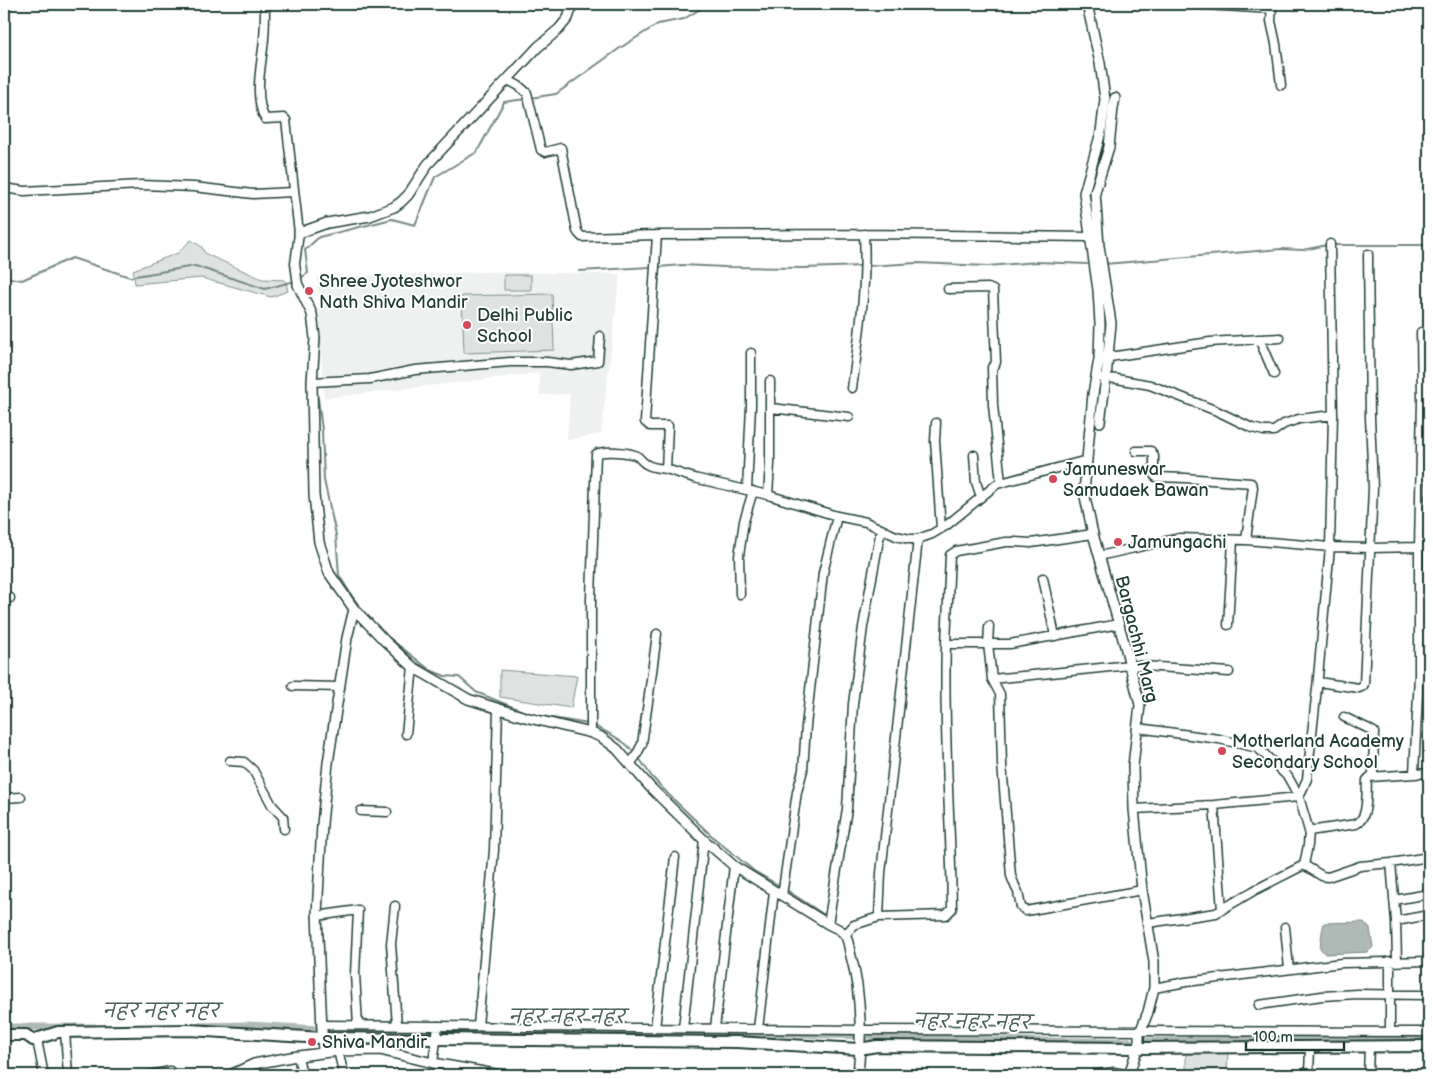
<svg xmlns="http://www.w3.org/2000/svg" width="1433" height="1079" viewBox="0 0 1433 1079" font-family="'Balsamiq Sans','Playpen Sans Deva',sans-serif">
  <rect width="100%" height="100%" fill="#fff"/>
  <filter id="ink" filterUnits="userSpaceOnUse"><feTurbulence type="fractalNoise" baseFrequency=".02" numOctaves="2"/><feDisplacementMap in="SourceGraphic" scale="10" xChannelSelector="R" yChannelSelector="G"/><feConvolveMatrix kernelMatrix="1 2 1 2 8 2 1 2 1" color-interpolation-filters="sRGB"/></filter>
  <g filter="url(#ink)">
    <path fill="#eef1f0" d="M488,272L620,274L601,434L567,440L570,394L540,395L539,373L324,398L317,277Z"/>
    <path fill="#dee3e2" stroke="#7e908b" d="M191,240L202,247L204,252L208,255L262,279L285,280L288,291L271,297L201,278L135,284L133,270L178,253Z
      M504,275H531V290H504Z
      M552,294L554,350L464,353L462,296Z
      M500,670L577,676L571,708L500,697Z
      M1186,1051L1228,1052L1227,1075H1186Z"/>
    <path fill="#afbab7" stroke="#758883" d="M1364,922L1370,929L1373,947L1368,952L1325,954L1320,948L1322,932L1324,923Z"/>
    <g fill="none" stroke-linecap="round" stroke-linejoin="round">
      <path stroke="#758883" stroke-width="2" d="M530,98L556,94L620,48L658,24L684,19L708,4
        M1332,245H1429
        M1105,264L1281,249L1303,250L1327,245
        M867,266L917,263L988,266L1037,262L1087,264
        M659,267L682,265L725,267L803,268L863,266
        M579,271L651,267
        M4,277L22,280L72,258L130,277L195,266L265,289L295,281
        M299,279L308,273L305,250L319,237L392,219L415,225L435,177L477,152L504,102L525,99
        M318,398L322,430L324,480L336,535L339,575L352,596L366,615
        M383,633L430,670L445,676L459,677L476,692L530,714
        M535,715L588,724
        M595,726C609,734 625,740 634,753
        M639,758L652,777L669,795L714,838L754,871L780,886
        M788,891L823,914"/>
      <path stroke="#afbab7" stroke-width="7" d="M192,1026L247,1025L357,1031L562,1033H760L1034,1041H1129
        M4,1027H94
        M1145,1041L1429,1038"/>
      <defs>
        <path id="minor" d="M265,4C265,15 265,27 264,39C262,64 253,95 265,119L284,118L286,120L299,233L295,264L298,285
          M1189,4L1272,9
          M1272,6L1271,21L1276,44L1281,85
          M508,80L519,86L527,93L541,150L545,152L561,148L577,231L579,234L582,237L657,235L864,234L1090,237
          M4,188L24,191L141,185L194,187L253,194L293,192
          M657,235L645,422L650,426H668L666,469L694,478L768,495L837,516L866,522L896,536L910,539H918L932,534L947,525L997,484L1087,460
          M948,289L988,288L993,290L996,362L995,365L992,367L993,405L1001,483
          M1259,339L1274,374
          M1103,358L1210,342L1280,338
          M1096,377L1117,379L1150,385L1217,411L1252,428L1264,431H1274L1284,424L1299,419L1333,415
          M312,382L370,379L415,370L510,362H547L571,365L598,361L600,336
          M852,388C859,337 867,286 864,234
          M771,408L849,417
          M936,423L935,441L941,529
          M1136,451H1151L1154,456V475L1156,477L1185,478L1251,483L1253,487L1246,540
          M974,455L976,482L981,497
          M747,490L751,406V353
          M768,495L770,464V381
          M1099,556L1179,538L1246,540L1330,547L1371,548L1419,547
          M1043,578L1055,636
          M740,594L739,556L744,521L753,491
          M4,597L10,598
          M1228,625L1233,541
          M989,626L988,644L992,679L1000,694L1002,764L1011,876L1015,886L1018,892L1021,907L1026,911L1142,890
          M946,644L950,555L956,551L1006,542H1015L1031,543L1093,534
          M992,679L1130,665L1229,672
          M1318,682L1359,688L1363,686L1364,684L1373,488L1370,417L1368,254
          M293,686L340,687
          M1344,717L1367,728L1374,732L1373,776
          M1138,728L1219,739L1258,748L1288,777L1299,797L1309,831L1308,845L1304,865L1255,890L1216,913L1148,923
          M591,733V598L596,454C604,450 629,452 637,456C640,458 642,462 646,464C652,468 659,468 666,469
          M406,734L413,667
          M230,761L244,762L253,770L272,805L283,817L284,829
          M630,764L636,756L642,744L648,702L657,634
          M1414,773L1419,675V547L1422,400L1421,332
          M4,798L21,797
          M1214,805L1222,910
          M1134,809L1214,805L1299,797L1307,779L1317,688L1330,547L1333,415L1330,244
          M361,811L387,812
          M1309,831L1356,824C1369,818 1366,793 1367,780L1370,777L1429,773
          M1391,863L1396,921L1397,961
          M1304,865L1322,876L1328,877L1360,866L1391,863L1429,857
          M782,896L797,792L803,770L806,726L823,573L837,516
          M1394,900L1429,894
          M395,906L391,944L397,1025
          M317,916L358,910L355,974L358,1025
          M879,917L946,915L952,909C951,821 943,733 946,644H1010L1119,624
          M1396,921L1429,915
          M828,924L847,809L853,704L863,627L881,529
          M1285,927L1289,969
          M845,935L854,925L879,917L881,873L918,539
          M1154,988L1186,982L1342,963L1429,961
          M1259,1005L1322,996L1357,994L1424,995
          M322,1025L860,1030L1429,1032
          M478,1026L494,850L498,709
          M655,1028L675,857
          M683,1028L704,840
          M715,1028L734,866
          M758,1029L774,891
          M1390,1031V961
          M65,1032L68,1075
          M38,1037V1045L44,1075
          M338,1051L344,1075
          M298,1056L302,1075
          M433,1063L438,1026
          M151,1075L170,1071L171,1075
          M1094,1075L1114,1072L1129,1075
          M1309,1075L1310,1047
          M1368,1075L1369,1046"/>
        <path id="tertiary" d="M1087,4L1100,63L1105,99L1101,132L1084,193L1098,290L1100,324L1099,359L1093,394L1084,492L1093,534L1125,646L1140,705L1133,766L1134,809L1142,890L1154,962V988L1148,1012L1139,1035V1043L1129,1075
          M299,233L327,223L370,216L394,207L401,202L408,195L428,164L538,47L559,29L568,18L573,4
          M298,285L312,314L315,338L312,382L314,495L319,542L329,573L354,609L385,641L413,667L468,699L525,717L591,733L601,737L617,749L650,787L704,840L734,866L828,924C833,927 841,929 844,934C848,938 849,947 850,952C861,991 862,1035 858,1075
          M1100,422L1106,378L1111,323L1099,246L1095,192L1109,147L1113,108L1115,98
          M323,1053L317,914L322,824L328,763L347,638L354,609
          M230,1075L254,1064L291,1057L338,1051L380,1050L433,1063L501,1075"/>
        <path id="secondary" d="M4,1035H26L33,1040L58,1032L189,1030L323,1038L737,1042L859,1049L877,1046L1137,1048L1429,1046"/>
      </defs>
      <use href="#minor" stroke="#1f3d34" stroke-width="11"/>
      <use href="#tertiary" stroke="#1f3d34" stroke-width="12"/>
      <use href="#secondary" stroke="#1f3d34" stroke-width="14"/>
      <use href="#minor" stroke="#fff" stroke-width="8"/>
      <use href="#tertiary" stroke="#fff" stroke-width="9"/>
      <use href="#secondary" stroke="#fff" stroke-width="10"/>
    </g>
  </g>
  <g fill="#d1495b" stroke="#fff" stroke-width="2">
    <circle cx="309" cy="291" r="5"/>
    <circle cx="467" cy="325" r="5"/>
    <circle cx="1053" cy="479" r="5"/>
    <circle cx="1118" cy="542" r="5"/>
    <circle cx="1222" cy="751" r="5"/>
    <circle cx="312" cy="1042" r="5"/>
  </g>
  <g text-anchor="middle" stroke-width="4" stroke-linejoin="round" paint-order="stroke">
    <g font-size="18" fill="#1f3d34" stroke="#fff" text-anchor="start">
      <text x="319" y="287">Shree Jyoteshwor<tspan x="319" dy="21">Nath Shiva Mandir</tspan></text>
      <text x="477" y="321">Delhi Public<tspan x="477" dy="21">School</tspan></text>
      <text x="1063" y="475">Jamuneswar<tspan x="1063" dy="21">Samudaek Bawan</tspan></text>
      <text x="1128" y="548">Jamungachi</text>
      <text x="1232" y="747">Motherland Academy<tspan x="1232" dy="21">Secondary School</tspan></text>
      <text x="322" y="1048">Shiva Mandir</text>
    </g>
    <g font-size="18" fill="#1f3d34" stroke="#fff">
      <text transform="translate(1137 639) rotate(76)" y="6">Bargachhi Marg</text>
    </g>
    <g font-size="19" font-style="italic" fill="#4a625b" stroke="#fff">
      <text x="161" y="1017">नहर नहर नहर</text>
      <text x="567" y="1023">नहर नहर नहर</text>
      <text transform="translate(972 1021) rotate(1)" y="7">नहर नहर नहर</text>
    </g>
  </g>
  <rect width="1433" height="1079" fill="none" stroke="#fff" stroke-width="20"/>
  <rect x="10" y="10" width="1413" height="1059" fill="none" stroke="#1f3d34" stroke-width="2" filter="url(#ink)"/>
  <path d="M1246 1042v8h98v-8" fill="none" stroke="#1f3d34" stroke-width="2.5"/>
  <text x="1253" y="1042" font-size="15" fill="#1f3d34" stroke="#ffffff" stroke-width="4" paint-order="stroke">100 m</text>
</svg>
